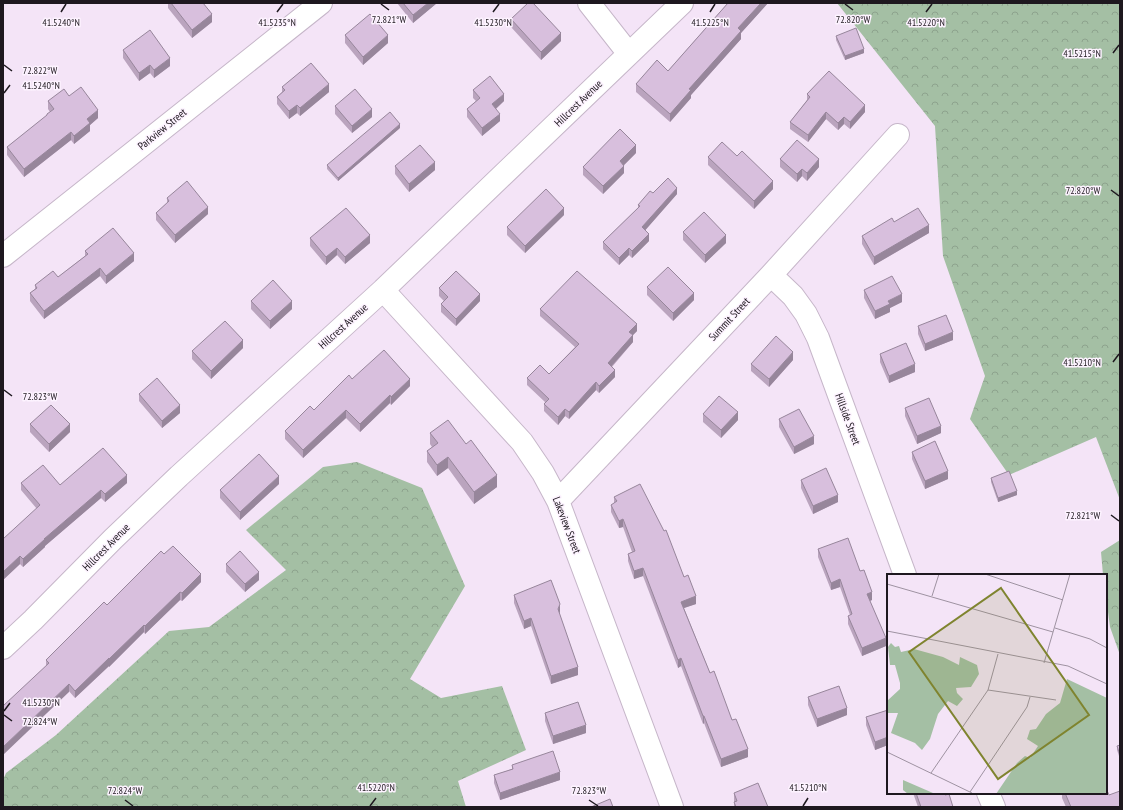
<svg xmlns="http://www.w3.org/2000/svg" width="1123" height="810" viewBox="0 0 1123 810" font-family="'PT Sans Narrow',sans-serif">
  <defs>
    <pattern id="forest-crowns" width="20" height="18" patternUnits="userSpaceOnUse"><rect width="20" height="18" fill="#a4bfa4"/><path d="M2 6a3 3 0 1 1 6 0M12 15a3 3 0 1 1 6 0" fill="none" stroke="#8da38d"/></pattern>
  </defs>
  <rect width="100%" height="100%" fill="#f4e4f7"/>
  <path fill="url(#forest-crowns)" d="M837,3H1120V500L1096,437L1009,475L970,419L985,376L943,256L935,126Z
    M357,462L422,488L465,586L410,679L441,698L502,686L526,750L458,781L466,807H3V780L6,773L56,735L169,631L209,627L286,570L246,530L323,467Z
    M1120,540V655L1110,627L1106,597V575H1103L1101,552Z"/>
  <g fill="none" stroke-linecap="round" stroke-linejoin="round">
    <defs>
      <path id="minor" d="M589,3L629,54
        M3,256L321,3
        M771,275L793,296L806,314L818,338L905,575
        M383,290L522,442L543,473L558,501L672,807
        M558,501L771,275L898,135
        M3,648L33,620L113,539L179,476L383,290L682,3
        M988,793L994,807"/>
    </defs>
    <use href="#minor" stroke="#c6b6c9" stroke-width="24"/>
    <use href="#minor" stroke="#fff" stroke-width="22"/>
  </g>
  <path fill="#baa4be" d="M168,3H203L212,22L192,38L168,8Z
    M397,3H437L413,23Z
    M728,3H768L741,33V39L691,95V98L670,122L636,92V84L668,71Z
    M511,19L561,41L541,60L511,27Z
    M345,35L388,43L363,65L345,43Z
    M836,36L864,53L845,60L836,40Z
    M123,50L170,66L154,78L150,73L139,81L123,58Z
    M282,87L329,92L300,116L297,113L289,119L277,104V97L282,92Z
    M473,90L504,101L496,109L500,121L482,136L467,117V109L476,101L473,98Z
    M807,94L865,112L850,129L844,124L838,130L826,119L808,142L790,129V122L807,100Z
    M69,96L98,118L90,125V131L74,144L71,140L24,177L7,155V147L47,116V114L50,112L48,109V101Z
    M335,106L372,117L352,133L335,114Z
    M400,128L338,181L327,169V165Z
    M636,153L624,165V173L603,194L583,175V167Z
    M737,156L773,189L754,209L708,165V157Z
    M780,159L819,167L807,181L802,176L797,182L780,167Z
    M395,166L435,170L409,192L395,174Z
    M653,193L677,194L645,230L649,241L632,258L629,255L619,265L603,249V242L638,208V205Z
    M167,198L208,214L175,243L156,220V213L167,203Z
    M564,215L525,253L507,235V227Z
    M894,222L929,233L874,265L862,244V236Z
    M683,232L726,243L705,263L683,240Z
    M310,238L370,243L345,264L337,255L326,265L310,246Z
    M85,251L134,261L106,284L100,276L44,319L30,301V293L35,289V285L58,277L85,256Z
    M647,287L694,300L673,321L647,295Z
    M439,288L480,301L456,326L441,312V304L444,301L439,296Z
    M864,290L902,302L890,308V312L875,319L864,298Z
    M251,301L292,309L270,329L251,309Z
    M540,309L637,331L633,335V342L612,367L615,377L599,393L596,390L569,419L565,416L558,425L544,411V404L545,402L527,385V378L549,374L575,347L540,316Z
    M918,326L953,340L925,351L918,334Z
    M243,348L211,379L192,359V351Z
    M880,354L915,372L889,383L880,362Z
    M793,360L769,387L751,371V364Z
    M352,379L410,386L391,405L390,403L360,432L346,418L303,458L285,439V431L314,410Z
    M139,394L180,413L162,428L139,401Z
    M905,408L941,433L917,444L905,416Z
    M703,414L738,420L721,438L703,422Z
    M779,419L814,444L794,454L779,427Z
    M30,424L70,432L49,452L30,432Z
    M430,433L497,487L474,504L448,468L437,476L427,462V451L432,447L430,444Z
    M912,452L948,479L925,489L912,459Z
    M991,478L1017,495L998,502L991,482Z
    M801,480L838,502L813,514L801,488Z
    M21,483L60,485L127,483L105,502L101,498L45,546V547L23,567L20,564L3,580V539L37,509L21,490Z
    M279,484L240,520L220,498V490Z
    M614,497L684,577L696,604L684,608L710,673L732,720L748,757L721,767L704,723L703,724L681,666L678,668L643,576L634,579L628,561V554L632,552L623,527L619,528L611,512V505L614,503Z
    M818,549L860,571L872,600L870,601L886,646L862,656L848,624V616L850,615L840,587L831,590L818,557Z
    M164,554L201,582L182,601L180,600L145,634L144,632L109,667V666L75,698L46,665V660Z
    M226,564L259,580L245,592L226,572Z
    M514,595L560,612L559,614L578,675L551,684L531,626L524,629L514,603Z
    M808,697L847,715L817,727L808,705Z
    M888,710V745L875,750L866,725V717Z
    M545,713L586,733L553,744L545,721Z
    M1120,745V759L1117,750V746Z
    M512,765L560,780L500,800L494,783V775L512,769Z
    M734,793L768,807H734Z
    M913,793H945L953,807H918Z
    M1062,793H1106L1109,795L1120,807H1066L1062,798Z"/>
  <path fill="#97869b" d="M428,3H437L413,23V15Z
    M761,3H768L741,33V39L691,95V98L670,122V114L689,89L738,28Z
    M212,14V22L192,38V30Z
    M561,33V41L541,60V52Z
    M388,35V43L363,65V57Z
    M864,49V53L845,60V56Z
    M170,58V66L154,78V70Z
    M150,65V73L139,81V73Z
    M329,84V92L300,116V108Z
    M504,94V101L492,112V104Z
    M297,105V113L289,119V111Z
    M865,105V112L850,129V122Z
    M372,109V117L352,133V126Z
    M98,110V118L90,125V131L74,144V136L87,119Z
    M826,112V119L808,142V135Z
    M500,114V121L482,136V128Z
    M844,117V124L838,130V123Z
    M400,124V128L338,181V178Z
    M71,132V140L24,177V169Z
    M636,145V153L620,169V161Z
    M819,159V167L807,181V173Z
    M435,162V170L409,192V184Z
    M624,166V173L603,194V186Z
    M802,169V176L797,182V174Z
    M773,181V189L754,209V201Z
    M677,188V194L642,234V227Z
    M208,207V214L175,243V235Z
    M564,208V215L525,253V246Z
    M929,225V233L874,265V257Z
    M649,234V241L632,258V251Z
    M370,235V243L345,264V257Z
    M726,235V243L705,263V255Z
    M337,248V255L326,265V257Z
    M629,248V255L619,265V258Z
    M134,253V261L106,284V276Z
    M100,268V276L44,319V311Z
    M694,293V300L673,321V313Z
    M480,294V301L456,326V319Z
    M902,294V302L890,308V312L875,319V311L888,301Z
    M292,301V309L270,329V321Z
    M637,324V331L631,337L633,335V342L608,370V363L629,332Z
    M953,332V340L925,351V344Z
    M243,340V348L211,379V371Z
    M793,352V360L769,387V379Z
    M915,364V372L889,383V376Z
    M615,370V377L599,393V386Z
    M410,379V386L391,405V397Z
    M596,382V390L569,419V412Z
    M390,395V403L360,432V424Z
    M180,405V413L162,428V421Z
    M565,409V416L558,425V417Z
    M346,410V418L303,458V450Z
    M738,412V420L721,438V430Z
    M70,424V432L49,452V444Z
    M941,426V433L917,444V436Z
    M814,436V444L794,454V447Z
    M448,457V468L437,476V465Z
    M948,471V479L925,489V481Z
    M127,475V483L105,502V494Z
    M497,475V487L474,504V492Z
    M279,476V484L240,520V512Z
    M101,490V498L45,546V547L23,567V559L44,539Z
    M1017,491V495L998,502V498Z
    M838,495V502L813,514V506Z
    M623,519V527L619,528V521Z
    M20,556V564L3,580V572Z
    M643,568V576L634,579V571Z
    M259,572V580L245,592V584Z
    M201,574V582L182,601V593Z
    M840,579V587L831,590V583Z
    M180,592V600L145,634V626Z
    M872,592V600L867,602V594Z
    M696,596V604L681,609V602Z
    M560,604V612L558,617V609Z
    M531,618V626L524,629V621Z
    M144,625V632L109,667V659Z
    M886,638V646L862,656V648Z
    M109,658V666L75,698V691Z
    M681,658V666L678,668V660Z
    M578,667V675L551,684V676Z
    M69,684V692L3,755V747Z
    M847,708V715L817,727V719Z
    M703,716H704V723L703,724Z
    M586,725V733L553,744V736Z
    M888,737V745L875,750V742Z
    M748,749V757L721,767V759Z
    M560,772V780L500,800V793Z"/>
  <path fill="#d8bfdd" stroke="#97869b" d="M171,3H203L212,14L192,30Z
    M403,3H428L413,15Z
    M528,3H533L561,33L541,52L511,19Z
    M728,3H761L738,28L741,31L689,89L691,90L670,114L636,84L657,60L668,71Z
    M370,14L388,35L363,57L345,35Z
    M856,28L864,49L845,56L836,36Z
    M150,30L170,58L154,70L150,65L139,73L123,50Z
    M311,63L329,84L300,108L297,105L289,111L277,97L285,90L282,87Z
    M829,71L865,105L850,122L844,117L838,123L826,112L808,135L790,122L810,97L807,94Z
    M490,76L504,94L492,104L500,114L482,128L467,109L480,98L473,90Z
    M81,87L98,110L87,119L90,123L74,136L71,132L24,169L7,147L47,115V114L54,109L48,101L64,89L69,96Z
    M355,89L372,109L352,126L335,106Z
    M390,112L400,124L338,178L327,165Z
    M620,129L636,145L620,161L624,166L603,186L583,167Z
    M797,140L819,159L807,173L802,169L797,174L780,159Z
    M722,142L737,156L742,151L773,181L754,201L708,157Z
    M420,145L435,162L409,184L395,166Z
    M668,178L677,188L642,227L649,234L632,251L629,248L619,258L603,242L640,206L638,205L650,191L653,193Z
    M187,181L208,207L175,235L156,213L169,201L167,198Z
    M546,189L564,208L525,246L507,227Z
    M346,208L370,235L345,257L337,248L326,257L310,238Z
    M918,208L929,225L874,257L862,236L892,218L894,222Z
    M704,212L726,235L705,255L683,232Z
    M113,228L134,253L106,276L100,268L44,311L30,293L37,288L35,285L53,271L58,277L88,254L85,251Z
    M668,267L694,293L673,313L647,287Z
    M456,271L480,294L456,319L441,304L448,297L439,288Z
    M577,271L637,324L629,332L633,335L608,363L615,370L599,386L596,382L569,412L565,409L558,417L544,404L549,399L527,378L540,365L549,374L579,344L540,309Z
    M892,276L902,294L888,301L890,304L875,311L864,290Z
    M273,280L292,301L270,321L251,301Z
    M946,315L953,332L925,344L918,326Z
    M225,321L243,340L211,371L192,351Z
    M776,336L793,352L769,379L751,364Z
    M906,343L915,364L889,376L880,354Z
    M384,350L410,379L391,397L390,395L360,424L346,410L303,450L285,431L310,406L314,410L349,375L352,379Z
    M157,378L180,405L162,421L139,394Z
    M719,396L738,412L721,430L703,414Z
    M929,398L941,426L917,436L905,408Z
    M51,405L70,424L49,444L30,424Z
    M799,409L814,436L794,447L779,419Z
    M448,420L466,444L471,440L497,475L474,492L448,457L437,465L427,451L438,443L430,433Z
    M935,441L948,471L925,481L912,452Z
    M103,448L127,475L105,494L101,490L44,539H45L23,559L20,556L3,572V539L40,505L21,483L43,465L60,485Z
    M259,454L279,476L240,512L220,490Z
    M826,468L838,495L813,506L801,480Z
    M1009,471L1017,491L998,498L991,478Z
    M640,484L664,531L666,530L684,577L688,575L696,596L681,602L710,673L714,671L732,720L736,719L748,749L721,759L704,716H703L681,658L678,660L643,568L634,571L628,554L635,551L623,519L619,521L611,505L617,501L614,497Z
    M848,538L860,571L864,570L872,592L867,594L886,638L862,648L848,616L852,614L840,579L831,583L818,549Z
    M173,546L201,574L182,593L180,592L145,626L144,625L109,659V658L75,691L69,684L3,747V706L49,663L46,660L104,602L107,605L161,551L164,554Z
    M240,551L259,572L245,584L226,564Z
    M551,580L560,604L558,609L578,667L551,676L531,618L524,621L514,595Z
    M839,686L847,708L817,719L808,697Z
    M578,702L586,725L553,736L545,713Z
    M888,710V737L875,742L866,717Z
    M1120,745V755L1117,746Z
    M553,751L560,772L500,793L494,775L513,769L512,765Z
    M758,783L768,807H736L734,802L737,801L734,793Z
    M1106,788L1109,795L1120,791V807H1071L1065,793H1106Z
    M916,793H945V795L949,794L953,807H921Z
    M610,799L613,807H591Z"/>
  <path fill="none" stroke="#1e181f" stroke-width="1.5" d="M381,4L389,10M845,4L853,10M61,12L66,4M277,12L283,4M493,12L499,4M710,12L715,4M926,12L932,4M1113,53L1119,45M4,65L12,71M4,93L10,85M1111,190L1119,196M1113,362L1119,354M4,390L12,396M1111,515L1119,521M4,711L10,703M4,715L12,721M125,800L133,806M589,800L598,806M370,806L376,798M803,806L808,798"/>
  <g text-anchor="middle" stroke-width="3" stroke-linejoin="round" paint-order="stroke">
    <g font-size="11" fill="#1e181f" stroke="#fdf3ff">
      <text transform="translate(578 103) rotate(-44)" y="4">Hillcrest Avenue</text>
      <text transform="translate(162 129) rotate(-39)" y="4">Parkview Street</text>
      <text transform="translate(729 319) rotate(-47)" y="4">Summit Street</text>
      <text transform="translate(343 326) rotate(-42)" y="4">Hillcrest Avenue</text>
      <text transform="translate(848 419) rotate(70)" y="4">Hillside Street</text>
      <text transform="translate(567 525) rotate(69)" y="4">Lakeview Street</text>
      <text transform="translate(106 547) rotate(-45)" y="4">Hillcrest Avenue</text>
    </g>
  </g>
  <g transform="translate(887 574)">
    <rect width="220" height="220" fill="#f4e4f7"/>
    <path d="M4,69L8,73L12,72L14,78L27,75L56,83L72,91L73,83L90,91L92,100L84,113L69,114L70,119L76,125L70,132L61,127L51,140L43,165L35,176L28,169L4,159L11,139H0V127L13,115V109L8,91H3L1,73ZM180,105L220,124V218L217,220H109L130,189L138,182L143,184L151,172L140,165L143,156L149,155L159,140L173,129ZM16,206L46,219L47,220H21L16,216Z" fill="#a4bfa4"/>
    <path fill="none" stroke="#9e92a1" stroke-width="1" d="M98,0L176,26M0,10L166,58M45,22L52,0M168,54L203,65L220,74M0,57L181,92L220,110M157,89L183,0M101,116L169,126M0,178L85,219M44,199L101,116L111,80M83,218L140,133L143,123"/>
    <path fill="#7f842f" fill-opacity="0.15" stroke="#7f842f" stroke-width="2" d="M114,14L202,141L111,205L22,78Z"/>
    <rect width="220" height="220" fill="none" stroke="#1e181f" stroke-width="2"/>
  </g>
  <g font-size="10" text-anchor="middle" fill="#1e181f" stroke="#fdf3ff" stroke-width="3" stroke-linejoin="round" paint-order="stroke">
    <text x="389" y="23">72.821°W</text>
    <text x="853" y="23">72.820°W</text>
    <text x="61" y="26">41.5240°N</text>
    <text x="277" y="26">41.5235°N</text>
    <text x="493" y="26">41.5230°N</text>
    <text x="710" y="26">41.5225°N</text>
    <text x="926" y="26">41.5220°N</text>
    <text x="1082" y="57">41.5215°N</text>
    <text x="40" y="74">72.822°W</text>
    <text x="41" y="89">41.5240°N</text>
    <text x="1083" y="194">72.820°W</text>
    <text x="1082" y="366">41.5210°N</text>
    <text x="40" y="400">72.823°W</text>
    <text x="1083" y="519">72.821°W</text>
    <text x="41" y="706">41.5230°N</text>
    <text x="40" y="725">72.824°W</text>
    <text x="376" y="791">41.5220°N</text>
    <text x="808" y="791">41.5210°N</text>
    <text x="125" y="794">72.824°W</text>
    <text x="589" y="794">72.823°W</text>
  </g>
  <rect width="1123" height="810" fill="none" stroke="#1e181f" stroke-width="8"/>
</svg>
